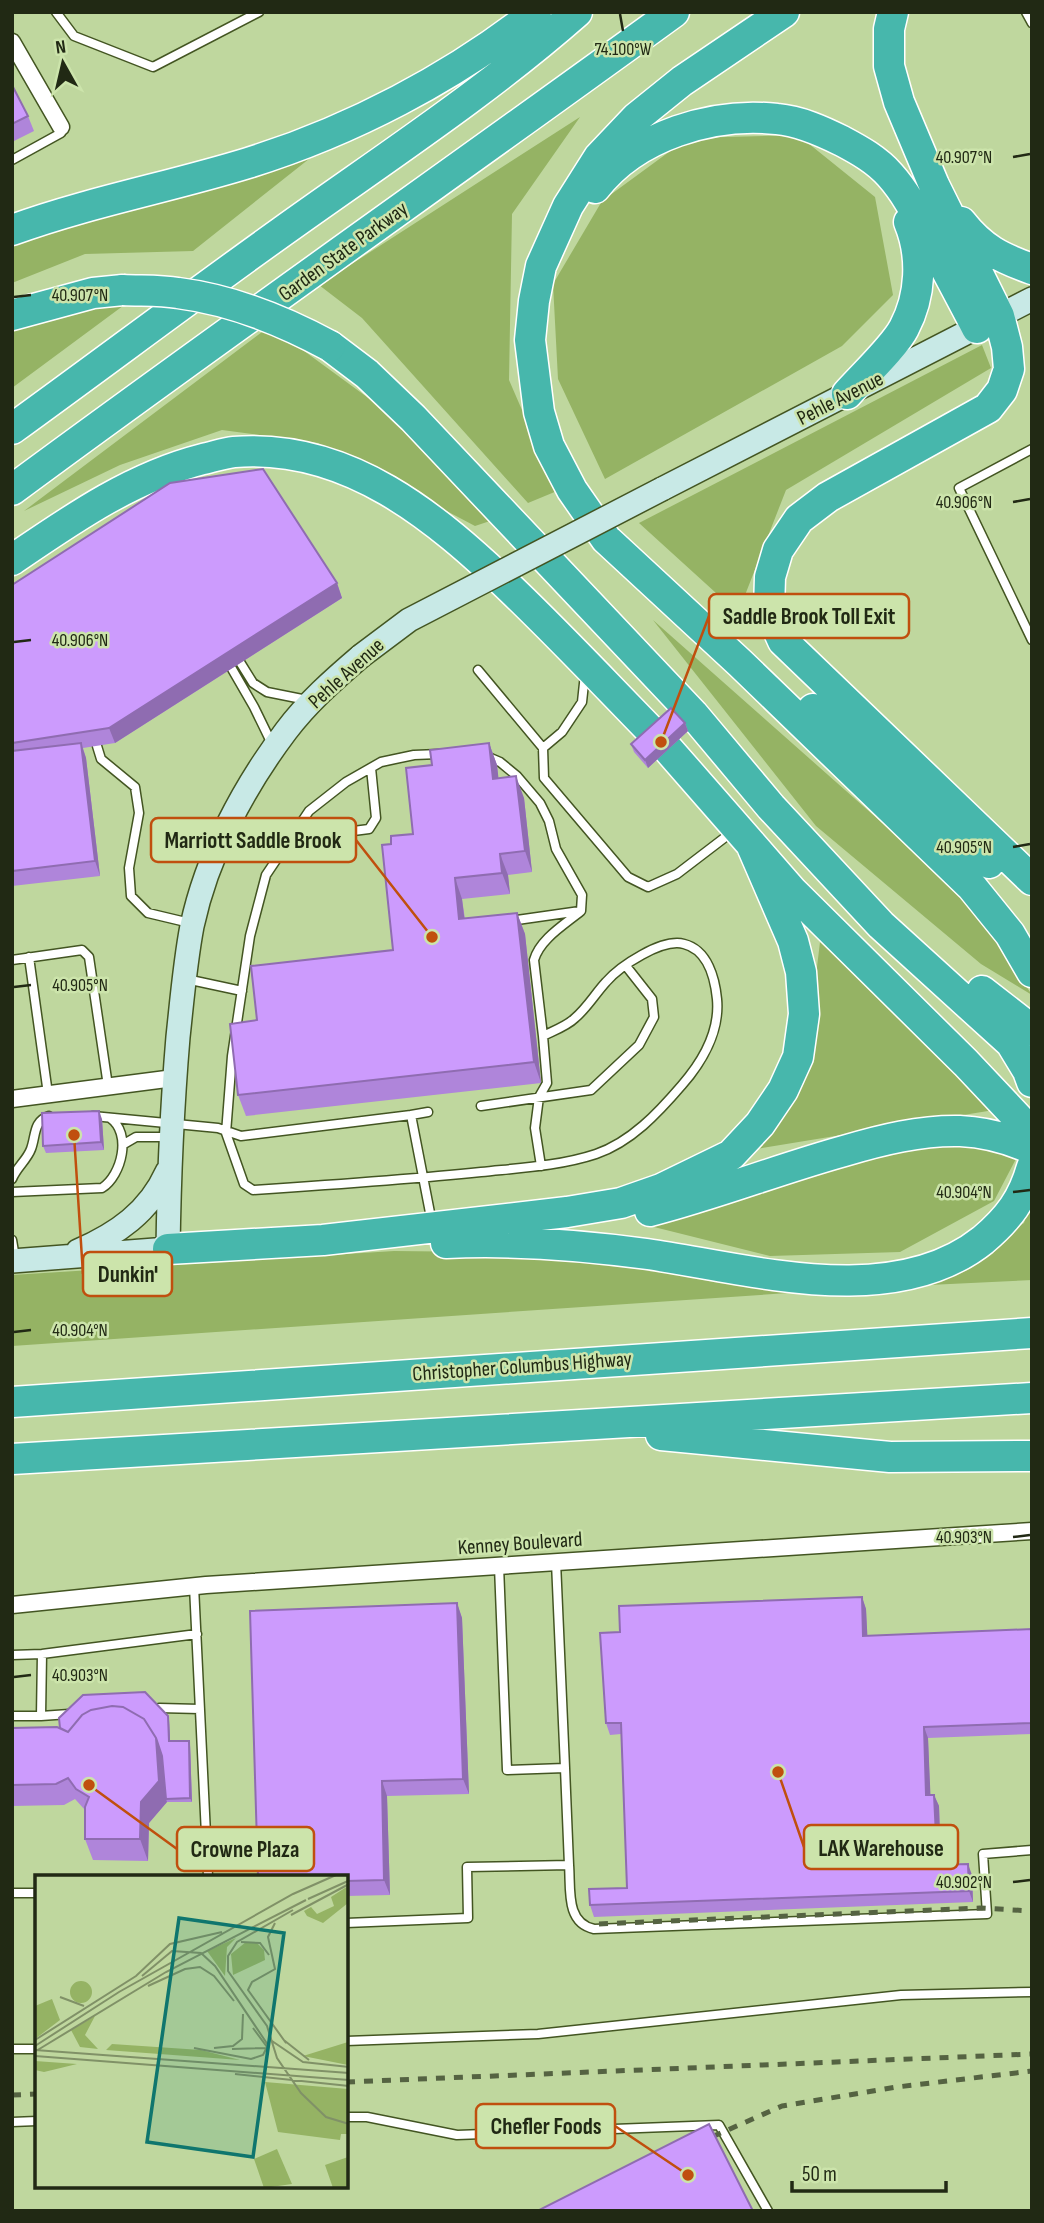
<svg xmlns="http://www.w3.org/2000/svg" width="1044" height="2223" viewBox="0 0 1044 2223" font-family="'Sofia Sans Condensed',sans-serif">
  <rect width="100%" height="100%" fill="#bfd79e"/>
  <path fill="#95b364" d="M580,117L512,214L509,380L557,491L528,503L362,318L319,285Z
    M798,135L875,197L893,295L842,346L605,479L558,379L553,284L602,201L688,138Z
    M338,136L193,251L85,254L12,283V242Z
    M95,277H162L12,388V305Z
    M270,326L427,441L496,519L475,526L318,443L222,430L120,465L24,511Z
    M982,345L991,368L786,490L738,613L639,523Z
    M653,620L967,898L1032,995L981,964L816,826Z
    M820,942L1000,1109L756,1149L806,1059Z
    M934,1138L1019,1153L994,1201L900,1252L770,1256L646,1225Z
    M1032,1196V1280L908,1286L1024,1223Z
    M394,1251L598,1253L788,1293L12,1346V1275Z"/>
  <g fill="none" stroke-linecap="round" stroke-linejoin="round">
    <defs>
      <path id="lane" d="M56,12L74,36L153,67L259,12
        M1026,12L1032,23
        M12,160L61,133V127
        M1032,449L959,488L1032,640
        M235,654L253,683L267,692L307,700
        M228,662L254,707L273,746
        M478,670L543,748L544,778L628,877L648,887L677,874L732,832
        M97,746L101,759L135,787L139,813L129,868L131,896L148,913L190,923
        M543,748L562,732L582,702L585,674
        M439,754L414,755L381,762L346,782L309,811L266,875L250,936L232,1056L226,1133L244,1184L253,1190C329,1185 405,1180 481,1172C519,1168 560,1166 596,1154C631,1142 658,1113 682,1085C702,1062 720,1031 717,999C715,979 708,950 684,944C662,938 620,966 606,982C595,994 587,1008 575,1018C567,1026 553,1031 543,1036L547,1083L539,1097L535,1128L541,1166
        M486,756L500,762L517,776L540,803L549,821L556,849L582,895L581,911C564,925 540,939 534,960L543,1036
        M291,839L369,829L376,818L371,768
        M510,921L580,911
        M29,957L48,1094
        M12,960L82,950L89,957L108,1086
        M186,979L242,991
        M481,1106L591,1090L639,1045L654,1017L652,999L626,966
        M411,1115L428,1112
        M93,1116L218,1128L241,1136L411,1115L432,1223
        M124,1144L136,1137H168
        M12,1179C16,1168 27,1160 31,1149C36,1136 33,1121 49,1116
        M12,1192L102,1188C122,1175 132,1133 110,1118
        M12,1240L15,1258
        M499,1566L507,1770L565,1768L556,1562
        M194,1586L208,1876
        M12,1655L42,1654L197,1634
        M159,1708L200,1709
        M12,1716H41L42,1654
        M41,1716L69,1714
        M569,1865C571,1888 565,1923 594,1929L987,1914L983,1854L1032,1850
        M12,1893H37
        M346,1923L468,1918L467,1867L569,1865L565,1768
        M346,2041L538,2034L901,1995L1032,1992
        M12,2049H37
        M346,2117H367L457,2135L719,2125L768,2211
        M12,2122L37,2121"/>
      <path id="street" d="M12,42L61,127
        M12,1099L174,1078
        M12,1605L206,1585L1032,1531"/>
      <path id="secondary" d="M662,489L1032,299
        M78,1251C117,1234 149,1212 167,1172
        M12,1261L168,1249C169,1178 172,1108 178,1037C182,1000 185,963 192,926C207,856 243,788 286,731C307,703 334,679 361,656"/>
      <path id="highway" d="M784,12L682,81L636,118L599,157L568,206L541,266L534,301L530,340L539,412L549,446L572,490L606,539L740,663L972,887L1010,934L1032,972
        M893,12L889,29V66L899,102L934,185L999,316L1007,347L1009,369L1002,390L988,408L828,497L799,519L778,550L770,577L769,610L783,641L1032,880
        M595,188C636,135 713,112 777,119C800,121 822,131 842,141C859,150 877,160 890,175C908,195 919,219 932,243C947,271 962,299 977,328
        M961,222C982,249 1001,258 1032,269
        M12,230C89,202 170,187 248,163C351,131 452,78 536,12
        M12,315L93,293L123,290
        M330,346L367,374L413,418L693,714L771,807L881,925L1011,1043L1028,1071L1032,1082
        M847,394C862,377 895,346 904,328C921,296 923,256 909,222
        M12,429C103,363 192,296 283,231C382,160 485,93 577,12
        M12,490C231,328 454,172 674,12
        M12,560C72,519 132,477 203,459C213,457 224,453 234,452C348,443 436,517 513,591C561,637 607,686 654,734
        M813,709L945,827L989,863
        M668,749L793,892L966,1063L1032,1133
        M982,991L1032,1030
        M650,1211C716,1194 779,1169 844,1151C881,1140 921,1130 960,1131C984,1132 1010,1139 1032,1149
        M446,1243C512,1240 581,1245 647,1254C750,1269 893,1312 983,1240C1009,1218 1023,1199 1032,1167
        M168,1249L323,1240L567,1212L621,1203L661,1189L731,1155L760,1124L783,1090L798,1057L804,1014L801,972L793,941L751,844
        M12,1402L1032,1333
        M661,1435L890,1457L1032,1456
        M12,1459L1032,1398"/>
    </defs>
    <use href="#lane" stroke="#435522" stroke-width="11"/>
    <use href="#street" stroke="#435522" stroke-width="19"/>
    <use href="#secondary" stroke="#435522" stroke-width="26"/>
    <use href="#highway" stroke="#fff" stroke-width="33"/>
    <use href="#lane" stroke="#fff" stroke-width="8"/>
    <use href="#street" stroke="#fff" stroke-width="16"/>
    <use href="#secondary" stroke="#c8e9e6" stroke-width="23"/>
    <use href="#highway" stroke="#47b7ac" stroke-width="30"/>
    <path stroke="#556342" stroke-width="5" stroke-dasharray="9 9" stroke-linecap="butt" d="M599,1924L980,1908L1032,1911
      M346,2082L1032,2054
      M12,2095L37,2094
      M696,2144L782,2106L897,2087L1032,2071"/>
    <defs>
      <path id="secondary-bridge" d="M361,656L409,620L662,489"/>
      <path id="highway-bridge" d="M123,290C141,291 160,290 178,293C233,300 282,320 330,346"/>
    </defs>
    <use href="#secondary-bridge" stroke="#435522" stroke-width="26" stroke-linecap="butt"/>
    <use href="#highway-bridge" stroke="#fff" stroke-width="33" stroke-linecap="butt"/>
    <use href="#secondary-bridge" stroke="#c8e9e6" stroke-width="23"/>
    <use href="#highway-bridge" stroke="#47b7ac" stroke-width="30"/>
  </g>
  <path fill="#af85da" d="M12,85L28,116L34,131L12,142Z
    M337,583L342,598L115,743L83,748L86,758L100,876L12,886V585Z
    M685,723L688,731L648,768L634,752L631,744Z
    M489,743L497,765L498,778L524,798L532,872L508,875L510,894L462,899L465,919L517,913L525,934L541,1083L246,1116L238,1095L257,1020L393,950L391,844L413,834L432,765Z
    M102,1119L104,1150L46,1153L43,1146Z
    M862,1597L866,1609L867,1636L1032,1629V1734L928,1738L930,1795H934L939,1806L941,1865L972,1875L973,1902L594,1917L590,1905L627,1888L621,1734L610,1735L606,1723Z
    M457,1603L462,1618L469,1794L387,1796L390,1895L346,1896V1877H258Z
    M168,1716L169,1720L170,1741L190,1745L192,1802H167L149,1823L148,1861L93,1860L85,1839V1810L75,1799L64,1805L12,1806V1728H60Z"/>
  <path fill="#8f6cb1" d="M337,583L342,598L115,743L109,728Z
    M685,723L688,731L648,768L645,760Z
    M81,743L86,758L100,876L95,861Z
    M489,743L497,765L501,800L493,779Z
    M516,776L524,798L532,872L525,851Z
    M500,854L508,875L510,894L502,873Z
    M455,878L462,899L467,940L459,919Z
    M517,913L525,934L541,1083L534,1062Z
    M99,1111L102,1119L104,1150L101,1142Z
    M862,1597L866,1609L868,1647L863,1636Z
    M457,1603L462,1618L469,1794L463,1779Z
    M168,1716L169,1720L170,1745L169,1741Z
    M924,1727L928,1738L931,1807L926,1795Z
    M156,1738L164,1759L166,1799L167,1802L149,1823L148,1861L140,1839L141,1802Z
    M189,1741L190,1745L192,1802L190,1798Z
    M382,1781L387,1796L390,1895L384,1880Z
    M934,1795L939,1806L941,1868L937,1856Z
    M968,1864L972,1875L973,1902L969,1891Z"/>
  <path fill="#cc9bfd" stroke="#8f6cb1" stroke-width="2" d="M12,85L28,116L12,124Z
    M263,469L337,583L109,728L12,743V585L170,483Z
    M671,708L685,723L645,760L631,744Z
    M81,743L95,861L12,871V751Z
    M489,743L493,779L516,776L525,851L500,854L502,873L455,878L459,919L517,913L534,1062L238,1095L230,1024L257,1020L251,966L393,950L382,845L391,844V836L413,834L406,768L432,765L430,750Z
    M99,1111L101,1142L43,1146L42,1113Z
    M862,1597L863,1636L1032,1629V1723L924,1727L926,1795H934L937,1856L929,1857V1865L968,1864L969,1891L590,1905L589,1889L627,1888L621,1723H606L600,1633L620,1632L619,1606Z
    M457,1603L463,1779L382,1781L384,1880L346,1881V1877H258L250,1611Z
    M145,1692L168,1716L169,1741H189L190,1798L166,1799L162,1756L156,1738L144,1719L123,1707L112,1706L91,1710L82,1715L68,1732L60,1728L59,1718L83,1695Z
    M112,1706L123,1707L144,1719L156,1738L159,1781L141,1802L140,1839H85V1807L89,1797L76,1789L68,1778L56,1784L12,1785V1728L57,1727L68,1732L82,1715L91,1710Z
    M709,2124L753,2211H539V2210Z"/>
  <path fill="none" stroke="#212914" stroke-width="2.5" d="M620,14L623,31M1013,157L1030,154M14,297L31,295M1013,502L1030,499M14,642L31,640M1013,847L1030,844M14,987L31,985M1013,1192L1030,1190M14,1332L31,1330M1013,1537L1030,1535M14,1677L31,1675M1013,1882L1030,1880"/>
  <g text-anchor="middle" stroke-width="5" stroke-linejoin="round" paint-order="stroke">
    <g font-size="21" fill="#212914" stroke="#cce4ab">
      <text transform="translate(343 251) rotate(-36)" y="7">Garden State Parkway</text>
      <text transform="translate(840 398) rotate(-27)" y="7">Pehle Avenue</text>
      <text transform="translate(346 673) rotate(-42)" y="7">Pehle Avenue</text>
      <text transform="translate(522 1366) rotate(-4)" y="7">Christopher Columbus Highway</text>
      <text transform="translate(520 1543) rotate(-4)" y="7">Kenney Boulevard</text>
    </g>
  </g>
  <g transform="translate(35 1875)">
    <rect width="313" height="313" fill="#bfd79e"/>
    <path d="M313,11V28L288,48L272,41L269,36L276,32L282,39L299,31L296,22ZM201,63L192,72L190,101L172,76ZM211,67L222,68L229,75L230,85L198,100L196,79ZM35 117a11 11 0 1 1 22 0a11 11 0 1 1-22 0ZM17,124L25,145L0,164V131ZM60,141L50,160L63,174L45,172L36,155ZM313,167V190L268,181ZM77,169L166,175L205,185L71,175ZM0,186L42,189L9,197L0,195ZM230,207L313,214V259H306L305,265L243,257ZM242,274L257,309L229,313L219,284ZM313,282V313H298L290,290Z" fill="#95b364"/>
    <path fill="none" stroke="#809167" stroke-width="2" d="M273,24L313,6M258,35L202,67L193,81V96L232,151L242,183L266,218L291,242L314,249M256,40L314,9M240,48L233,62L240,94L217,107L213,115L251,168M206,67L225,68L234,80M107,101L137,76L166,78L180,91L233,170L228,180L216,184L159,173M113,111L150,94L165,92L179,101L199,126M25,122L49,131M218,153L232,172M0,165L101,101L135,69L187,57M237,166L268,187L314,192M250,166L274,185M0,171L84,117L258,19L301,0M179,173L198,171L207,164L208,139M197,174L231,173M0,175L314,198M1,176L131,97L271,25M0,181L314,205M200,199L314,211"/>
    <path fill="#0f766e" fill-opacity="0.15" stroke="#0f766e" stroke-width="3.5" d="M144,43L249,58L218,282L112,267Z"/>
    <rect width="313" height="313" fill="none" stroke="#212914" stroke-width="3.5"/>
  </g>
  <g font-size="18" text-anchor="middle" fill="#212914" stroke="#cce4ab" stroke-width="5" stroke-linejoin="round" paint-order="stroke">
    <text x="623" y="55">74.100°W</text>
    <text x="964" y="163">40.907°N</text>
    <text x="80" y="301">40.907°N</text>
    <text x="964" y="508">40.906°N</text>
    <text x="80" y="646">40.906°N</text>
    <text x="964" y="853">40.905°N</text>
    <text x="80" y="991">40.905°N</text>
    <text x="964" y="1198">40.904°N</text>
    <text x="80" y="1336">40.904°N</text>
    <text x="964" y="1543">40.903°N</text>
    <text x="80" y="1681">40.903°N</text>
    <text x="964" y="1888">40.902°N</text>
  </g>
  <path fill="none" stroke="#c04f0e" stroke-width="2.5" d="M661 742L709 616M432 937L356 840M74 1135L83 1274M778 1772L804 1847M89 1785L177 1849M688 2175L615 2126"/>
  <g fill="#c04f0e" stroke="#cce4ab" stroke-width="2.5">
    <circle cx="661" cy="742" r="7"/>
    <circle cx="432" cy="937" r="7"/>
    <circle cx="74" cy="1135" r="7"/>
    <circle cx="778" cy="1772" r="7"/>
    <circle cx="89" cy="1785" r="7"/>
    <circle cx="688" cy="2175" r="7"/>
  </g>
  <g fill="#cce4ab" stroke="#c04f0e" stroke-width="2.5">
    <rect x="709" y="594" width="200" height="44" rx="7"/>
    <rect x="151" y="818" width="205" height="44" rx="7"/>
    <rect x="83" y="1252" width="89" height="44" rx="7"/>
    <rect x="804" y="1825" width="154" height="44" rx="7"/>
    <rect x="177" y="1827" width="137" height="44" rx="7"/>
    <rect x="476" y="2104" width="139" height="44" rx="7"/>
  </g>
  <g font-size="23" text-anchor="middle" font-weight="bold" fill="#212914">
    <text x="809" y="624">Saddle Brook Toll Exit</text>
    <text x="253" y="848">Marriott Saddle Brook</text>
    <text x="128" y="1282">Dunkin'</text>
    <text x="881" y="1856">LAK Warehouse</text>
    <text x="245" y="1857">Crowne Plaza</text>
    <text x="546" y="2134">Chefler Foods</text>
  </g>
  <rect width="1044" height="2223" fill="none" stroke="#212914" stroke-width="28"/>
  <g transform="translate(63 63) rotate(352)" stroke="#cce4ab" stroke-width="5" paint-order="stroke">
  <path d="M0-5L12 26L0 18L-12 26Z" fill="#212914"/>
  <text y="-10" font-size="19" font-weight="bold" text-anchor="middle" fill="#212914">N</text>
  </g>
  <path d="M792 2181v10h154v-10" fill="none" stroke="#212914" stroke-width="3.5"/>
  <text x="802" y="2181" font-size="21" fill="#212914" stroke="#cce4ab" stroke-width="5" paint-order="stroke">50 m</text>
</svg>
